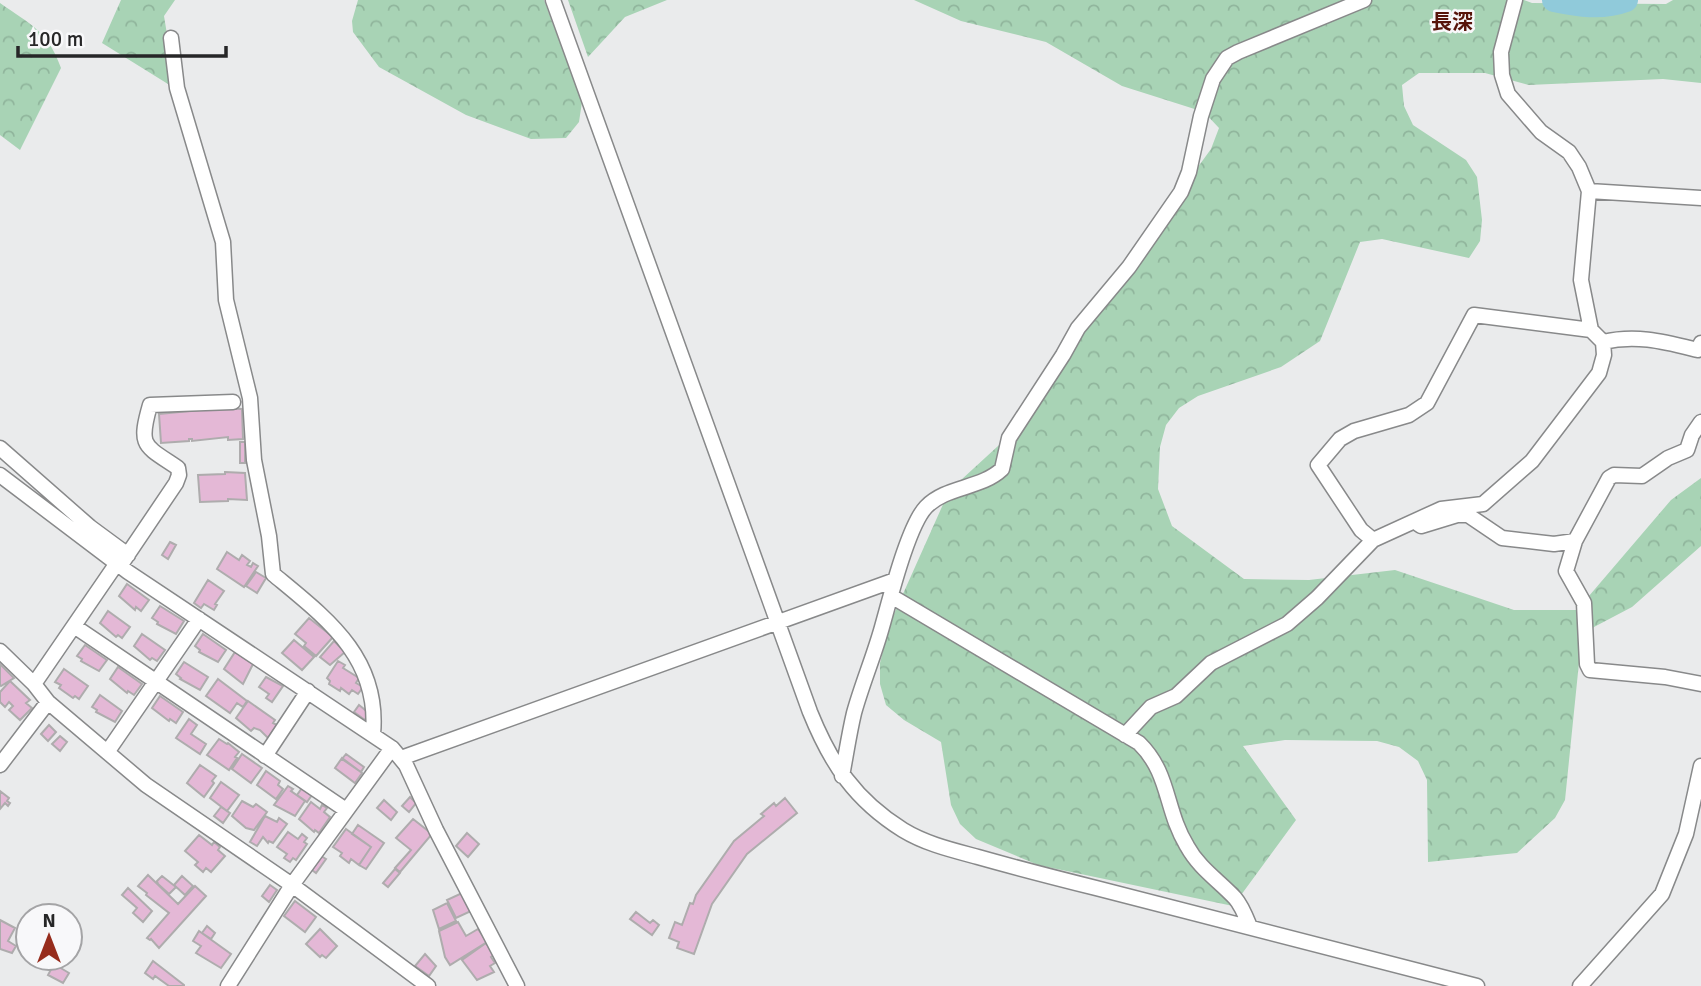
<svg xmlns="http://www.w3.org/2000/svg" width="1701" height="986" viewBox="0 0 1701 986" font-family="Signika,'Noto Sans JP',sans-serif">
  <defs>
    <pattern id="forest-crowns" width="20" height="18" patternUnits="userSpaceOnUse" patternTransform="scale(1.75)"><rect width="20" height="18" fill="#a8d3b5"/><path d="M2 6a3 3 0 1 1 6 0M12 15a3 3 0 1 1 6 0" fill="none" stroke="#90b59c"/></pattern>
  </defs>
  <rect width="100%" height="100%" fill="#eaebec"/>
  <path fill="url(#forest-crowns)" d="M121,0H175L164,16L176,89L102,43Z
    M358,0H544L582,102L579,122L566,138L531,139L466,115L379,67L353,32L352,21Z
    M568,0H667L625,17L588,57Z
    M914,0H1524L1532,3L1666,4L1673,0H1701V83L1663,79L1529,85L1485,73H1419L1402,85L1404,106L1413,125L1466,160L1477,177L1482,220L1480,241L1469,258L1382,239L1360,242L1320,341L1281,367L1198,396L1179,408L1166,425L1160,447L1158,489L1172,526L1244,579L1309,580L1395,570L1514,610H1577L1671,500L1701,478V546L1632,607L1594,627L1581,643L1565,800L1555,818L1517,853L1428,862L1427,780L1418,761L1399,747L1377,741L1285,740L1243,746L1296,820L1233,906L1038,865L976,839L960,824L951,805L941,742L904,720L886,705L880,684V663L890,623L949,491L1010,435L1030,398L1211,149L1219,128L1204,112L1122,86L1046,42L961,21Z
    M0,3C31,25 48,31 61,68L20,150L0,135Z"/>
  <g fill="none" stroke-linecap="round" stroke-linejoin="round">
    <path stroke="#90cada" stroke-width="24" d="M1554,0C1578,5 1602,9 1626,0"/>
  </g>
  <path fill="#e4b8d6" stroke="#aeacad" stroke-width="2" d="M220,408L242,409L243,439L228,440V437L192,441V439H189V441L161,443L159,414Z
    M240,442H245V463H240Z
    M225,472L245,473L247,500L228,499V501L200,502L198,475L225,474Z
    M170,542L176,545L168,559L162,555Z
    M227,552L239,560L242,555L250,561L247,565L251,567L253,563L258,566L244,587L217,569Z
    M256,572L266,578L257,593L246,586Z
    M208,580L224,591L215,604L217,605L214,610L204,604L201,608L194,603Z
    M127,584L149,600L141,611L136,607L135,610L119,596Z
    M160,606L184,621L176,634L157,624L158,622L152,618Z
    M108,611L130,627L122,638L118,635L116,637L100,623Z
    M309,618L333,637L316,656L304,646L306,643L295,634Z
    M142,634L165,650L157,661L152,658L150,660L134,646Z
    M203,634L226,650L218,662L199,652L200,650L195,646Z
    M294,640L314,657L302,670L282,653Z
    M334,641L345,652L330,665L320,657Z
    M85,645L107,660L99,671L81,661L82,659L77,656Z
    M235,652L253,664L243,684L224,669Z
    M338,661L345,665L343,668L359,678L356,683L363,687L358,694L352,690L349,694L341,688L340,691L329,684L330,681L327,678Z
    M184,662L208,677L200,690L180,679L181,678L176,674Z
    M0,664L14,678L1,686L0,685Z
    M118,667L142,684L134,695L128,691L127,693L110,679Z
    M64,669L88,686L79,699L75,696L73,698L59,688L61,685L55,682Z
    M266,677L283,686L272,702L266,698L269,694L259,687Z
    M218,679L247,701L243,707L237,703L230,713L206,696Z
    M10,681L30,700L26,703L32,708L20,720L9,710L13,706L9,702L5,707L0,702V692Z
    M100,695L122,711L115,722L96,712L97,710L92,707Z
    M160,696L183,712L176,723L170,719L169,721L152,708Z
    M248,701L275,720L273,723L277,725L268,738L260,730L254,728L251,731L236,718Z
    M359,705L370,714L365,720L354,712Z
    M189,719L197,725L191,734L206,744L200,754L176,738Z
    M49,725L56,732L48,741L41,734Z
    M60,736L67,742L60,751L52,744Z
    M219,739L227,744L228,743L239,752L235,757L237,758L229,770L207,755Z
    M242,754L262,768L251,783L232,769Z
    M346,754L364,767L361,772L342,759Z
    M342,758L362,773L355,783L335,768Z
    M200,765L216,776L212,781L214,783L204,797L187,783Z
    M266,771L280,781L278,785L283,789L276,799L257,785Z
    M221,782L239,795L227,811L210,798Z
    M288,786L293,789L291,791L305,801L295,816L274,805Z
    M302,788L312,795L307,802L297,795Z
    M0,791L9,798L7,801L10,803L8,806L5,803L0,809Z
    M410,797L416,803L409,812L402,806Z
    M785,798L797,813L747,854L712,904L694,954L677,948L679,942L669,938L675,922L682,925L690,903L693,904L696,895L734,841L764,816L761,814L774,803L776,806Z
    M384,800L397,812L391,820L377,808Z
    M242,801L253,807L256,804L267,812L254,830L246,828L232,816Z
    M311,802L320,809L322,805L327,808L324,812L330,817L319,833L315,830L314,832L299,819Z
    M221,807L230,813L223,823L214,816Z
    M265,816L277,822L279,818L287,824L273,843L269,841L268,843L263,837L257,846L250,842Z
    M413,819L432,834L400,872L395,868L411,850L396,838Z
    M358,825L384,843L366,869L359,865L371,847L352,834Z
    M346,829L371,847L359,865L351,859L349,863L340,856L342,853L333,847Z
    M288,832L298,839L302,834L307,838L304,842L307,844L296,860L293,858L290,862L284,858L287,854L277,847Z
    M467,833L479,844L468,857L456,846Z
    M199,835L212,845L214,842L220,847L218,850L225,856L211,872L206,868L203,872L195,865L198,862L185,851Z
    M321,856L326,859L316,873L312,870Z
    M395,869L400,873L388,887L383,883Z
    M148,875L178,904L195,886L206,896L159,948L151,939L150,940L147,938L169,913L146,895L147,893L138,886Z
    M162,876L176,887L169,894L158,884L157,881Z
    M182,876L193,886L185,895L174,885Z
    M270,885L277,890L269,902L262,896Z
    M128,888L152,911L143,922L133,913L137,908L122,895Z
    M462,893L471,911L456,918L447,900Z
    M295,901L316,917L305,932L284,916Z
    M447,903L456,921L439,929L433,910Z
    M636,912L650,923L653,920L659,925L652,935L630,919Z
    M0,920L15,928L8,941L16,946L12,953L0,949Z
    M458,922L466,936L478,929L487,942L450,965L445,957L439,931Z
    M207,926L215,933L211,939L202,933Z
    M320,929L337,946L326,958L322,955L320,957L306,944Z
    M199,931L231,954L221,968L196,953L201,946L193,941Z
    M486,943L494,955L491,957L495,963L490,966L494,972L477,980L462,960Z
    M425,954L436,966L429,976L415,966Z
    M42,958H54L49,968L40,963Z
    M153,961L184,985V986H169L155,976L153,979L145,973Z
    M54,964L69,973L63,983L48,975Z"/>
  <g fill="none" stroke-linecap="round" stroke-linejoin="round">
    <defs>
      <path id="minor" d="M553,0L810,712C831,764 855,800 903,830C926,844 952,850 978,857C1017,868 1056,878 1096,888C1223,920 1350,953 1477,986
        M1515,0L1501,52L1502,75L1508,94L1541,132L1569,152L1579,167L1589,191
        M171,38L177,88L223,242L226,300L250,398L254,460L269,536L273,574C326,618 380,657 373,734
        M1474,315L1591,330L1603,342L1604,355L1599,373L1532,461L1483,504L1441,509L1373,540L1361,530L1318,465L1340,439L1354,431L1409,415L1427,403Z
        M1591,330L1581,280L1589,191L1701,198
        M1603,342C1637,334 1665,342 1698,350L1701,343
        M1701,422L1692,435L1687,450L1668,458L1642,476L1614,475L1609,478L1575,541L1566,571L1584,603L1587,664L1590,670L1665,677L1701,684
        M0,448L90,527L128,555
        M0,475L128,572L392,748L406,765L436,830L517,986
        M1418,524L1421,526L1457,515H1468L1502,538L1554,544L1575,541
        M117,563L34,684L48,702L146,785L292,885L428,986
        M120,566L176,483L179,475L178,468C144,445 138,447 150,405L233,402
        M891,596L1139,743C1170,773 1165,810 1187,846C1199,868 1218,880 1235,898C1242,906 1246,917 1250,927
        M74,626L346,810
        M0,651L34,684
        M1125,735L1151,707L1176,696L1211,663L1287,624L1317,598L1373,540
        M108,751L199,619
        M265,756L308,691
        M401,758L895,580
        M0,765L48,702
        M842,776C846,755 849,734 854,713C862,684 874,656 882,627C890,599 908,526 926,507C946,486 981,489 1002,469L1009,438L1063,355L1078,328L1129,267L1181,192L1189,172L1201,116L1213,79L1227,58L1238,52L1364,0
        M228,986L292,885L392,748
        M1580,986L1662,894L1686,834L1701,766"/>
    </defs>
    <use href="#minor" stroke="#88898a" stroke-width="17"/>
    <use href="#minor" stroke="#fff" stroke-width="14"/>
  </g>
  <g text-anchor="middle" stroke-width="5" stroke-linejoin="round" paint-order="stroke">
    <g font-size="21" font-weight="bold" fill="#57140a" stroke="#f8f8fa">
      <text x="1452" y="29">長深</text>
    </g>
  </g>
  <g transform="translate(49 937)"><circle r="33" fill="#f8f8fa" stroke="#a4a4a6" stroke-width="2"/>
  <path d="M0-5L12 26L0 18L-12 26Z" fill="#962c1c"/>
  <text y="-10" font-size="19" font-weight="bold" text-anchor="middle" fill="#262627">N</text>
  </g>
  <path d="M18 46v10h208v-10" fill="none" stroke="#262627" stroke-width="3.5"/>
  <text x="28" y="46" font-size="21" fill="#262627" stroke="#f8f8fa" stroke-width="5" paint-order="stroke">100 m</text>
</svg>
